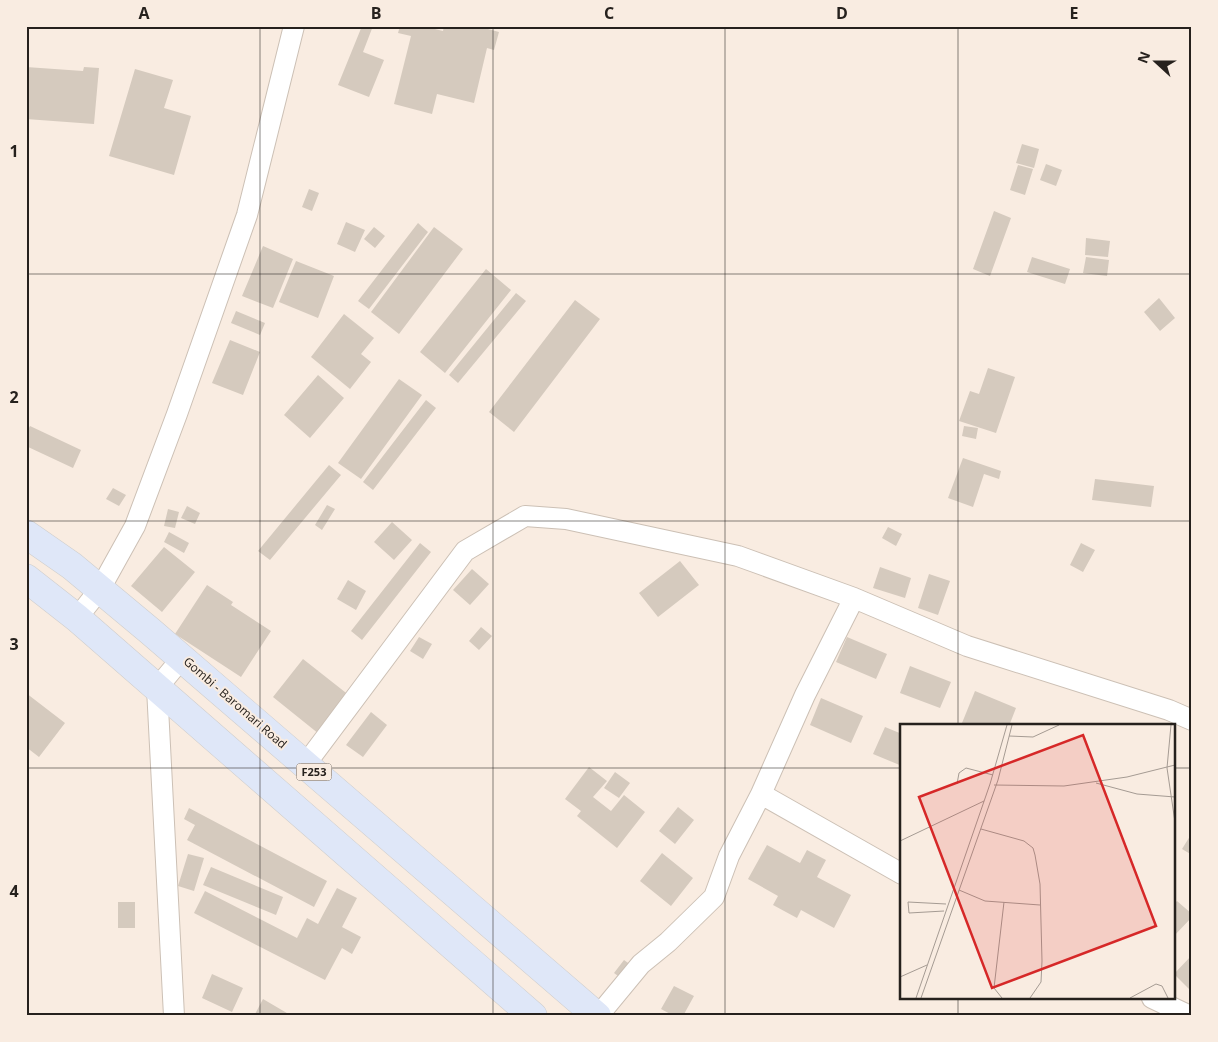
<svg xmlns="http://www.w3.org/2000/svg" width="1218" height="1042" viewBox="0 0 1218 1042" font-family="'Open Sans',sans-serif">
  <rect width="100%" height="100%" fill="#f9ece1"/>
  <path fill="#d5cabe" d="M362,26H373L363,52L384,60L369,97L338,85Z
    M400,26H423L443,31L444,26H477L499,32L494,50L487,48L474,103L437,94L432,114L394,104L411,36L398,33Z
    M26,67L83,71L84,67L99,68L94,124L26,119Z
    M135,69L173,80L164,108L191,116L174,175L109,156Z
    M1022,144L1039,149L1034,168L1016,163Z
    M1046,164L1062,170L1056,186L1040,180Z
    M1018,165L1033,169L1025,195L1010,190Z
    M309,189L319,193L312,211L302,207Z
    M994,211L1011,218L990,276L973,269Z
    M346,222L365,230L355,252L337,244Z
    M418,223L428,232L369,309L358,301Z
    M374,227L385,236L375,248L364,239Z
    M434,227L463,249L399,334L371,312Z
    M1086,238L1110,241L1108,257L1085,255Z
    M263,246L293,259L273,308L242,296Z
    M1032,257L1070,269L1065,284L1027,272Z
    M1086,257L1109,260L1107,276L1083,273Z
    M296,261L334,276L318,318L279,302Z
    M486,269L511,290L445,373L420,352Z
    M516,293L526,301L458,383L449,375Z
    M1159,298L1175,318L1160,331L1144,312Z
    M575,300L600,319L514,432L489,412Z
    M236,311L265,323L260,335L231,323Z
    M344,314L374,338L361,354L371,362L350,389L311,357Z
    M230,340L260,352L243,395L212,383Z
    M988,368L1015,377L996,433L959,421L970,391L979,394Z
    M318,375L344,398L310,438L284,415Z
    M399,379L422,395L361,479L338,463Z
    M426,400L436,408L373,490L363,482Z
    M30,426L81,450L73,468L26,446V433Z
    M964,426L978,428L976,439L962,436Z
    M963,458L1001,471L999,479L984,474L973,507L948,498Z
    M329,465L341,475L270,560L258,551Z
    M1095,479L1154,486L1151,507L1092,500Z
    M113,488L126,495L119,506L106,499Z
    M327,505L335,509L322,530L315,525Z
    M187,506L200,513L195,524L181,518Z
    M168,509L179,512L175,528L164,526Z
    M392,522L412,540L394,560L374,542Z
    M888,527L902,534L896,546L882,538Z
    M169,532L189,543L184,553L164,542Z
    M420,543L431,552L362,640L351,631Z
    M1081,543L1095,550L1083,572L1070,565Z
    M164,547L195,572L162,612L131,586Z
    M680,561L699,585L658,617L639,593Z
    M880,567L911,578L905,598L873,588Z
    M472,569L489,584L470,605L453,590Z
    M929,574L950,581L938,615L918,608Z
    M348,580L366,591L356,610L337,599Z
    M207,585L233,602L231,605L271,631L241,677L175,634Z
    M481,627L492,636L479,650L469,641Z
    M419,637L432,644L423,659L410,651Z
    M847,637L887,654L876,679L836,662Z
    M303,659L350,696L319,734L273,697Z
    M910,666L951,682L940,708L900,693Z
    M975,691L1016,708L1009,726H969L962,723Z
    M26,693L65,723L39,757L26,747Z
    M821,698L863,716L851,743L810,725Z
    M371,712L387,725L363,757L346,745Z
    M885,727L902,734V766L873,754Z
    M589,767L607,781L593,797L611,811L624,795L645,812L617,848L577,816L581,811L565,799Z
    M615,772L630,783L619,798L604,788Z
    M678,807L694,820L675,844L659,831Z
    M189,808L327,881L314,907L187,840L195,825L184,819Z
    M1192,833V855L1182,849Z
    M767,845L800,863L807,850L826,860L817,877L851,895L834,928L801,910L797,918L773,905L778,896L748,879Z
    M662,853L693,878L671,906L640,881Z
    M188,854L204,858L194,891L178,886Z
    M211,867L283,897L276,915L203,885Z
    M337,888L357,898L342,927L361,937L352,954L342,948L325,980L194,913L205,891L297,938L307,918L318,924Z
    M1177,901L1192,914V917L1174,936V904Z
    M118,902H135V928H118Z
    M1192,955V989L1190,990L1174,974Z
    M624,960L635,968L625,981L614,973Z
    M212,974L243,988L232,1012L202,998Z
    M674,986L694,996L683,1016H674L661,1009Z
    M263,999L292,1016H254Z"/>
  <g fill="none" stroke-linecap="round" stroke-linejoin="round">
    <defs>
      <path id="minor" d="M77,618L100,589L135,526L177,414L247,215L294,26
        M305,765L465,551L525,516L566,519L738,556L854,598L967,646L1169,710L1192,720
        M761,794L902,874
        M1152,998L1190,1016
        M174,1016L157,688L182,658
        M598,1016L641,964L668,942L714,897L729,856L761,794L805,695L854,598"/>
      <path id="primary" d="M26,534L72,566L150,631L597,1016
        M26,578L77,618L533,1016"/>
    </defs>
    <use href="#minor" stroke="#ccc0b5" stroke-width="22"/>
    <use href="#primary" stroke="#cfcecd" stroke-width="29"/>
    <use href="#minor" stroke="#fff" stroke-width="20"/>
    <use href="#primary" stroke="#dfe7f8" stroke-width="28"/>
  </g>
  <path fill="none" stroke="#26211d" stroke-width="1" stroke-opacity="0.55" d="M260,26V1016M493,26V1016M725,26V1016M958,26V726M26,274H1192M26,521H1192M26,768H902M1174,768H1192M958,998V1016"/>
  <g text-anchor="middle" stroke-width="4" stroke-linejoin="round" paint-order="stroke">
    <rect fill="#f9ece1" stroke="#655e58" stroke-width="1" x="296.5" y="763.5" width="35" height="17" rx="4"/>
    <g font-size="11" font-weight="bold" fill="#26211d">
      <text x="314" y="776">F253</text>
    </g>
    <g font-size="12" fill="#26211d" stroke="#f9ece1">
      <text transform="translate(235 703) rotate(41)" y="4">Gombi - Baromari Road</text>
    </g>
  </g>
  <g transform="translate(900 724)">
    <rect width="275" height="275" fill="#f9ece1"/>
    <path fill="none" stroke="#a59b93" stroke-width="1" d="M271,1L267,44L275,98M109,12L133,13L159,1M196,59L237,70L275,73M57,60L59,49L66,44L93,51M94,61L164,62L227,53L275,41M81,105L124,117L133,124L135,131L140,160L142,237L141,258L130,274M0,117L84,77M59,166L85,177L140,181M44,187L9,189L8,178L46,180M0,253L27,241M16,274L90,60L107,1M21,274L98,56L112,1M102,274L94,264L104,178M230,274L256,260L262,262L268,274"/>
    <path fill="#d62828" fill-opacity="0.15" stroke="#d62828" stroke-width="2.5" d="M183,11L256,202L92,264L19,73Z"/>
    <rect width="275" height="275" fill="none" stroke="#26211d" stroke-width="2.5"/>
  </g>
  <rect width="1218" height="1042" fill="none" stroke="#f9ece1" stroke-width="55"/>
  <g transform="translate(1156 62) rotate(291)" stroke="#f9ece1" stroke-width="4" paint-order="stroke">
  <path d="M0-4L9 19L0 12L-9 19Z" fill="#26211d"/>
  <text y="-8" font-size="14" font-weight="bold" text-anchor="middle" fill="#26211d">N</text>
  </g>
  <rect x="28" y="28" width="1162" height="986" fill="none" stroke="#26211d" stroke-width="2"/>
  <g font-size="16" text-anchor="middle" font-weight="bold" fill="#26211d">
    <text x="144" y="19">A</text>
    <text x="376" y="19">B</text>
    <text x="609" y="19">C</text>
    <text x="842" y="19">D</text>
    <text x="1074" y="19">E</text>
    <text x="14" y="157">1</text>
    <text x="14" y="403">2</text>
    <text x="14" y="650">3</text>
    <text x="14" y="897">4</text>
  </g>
</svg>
